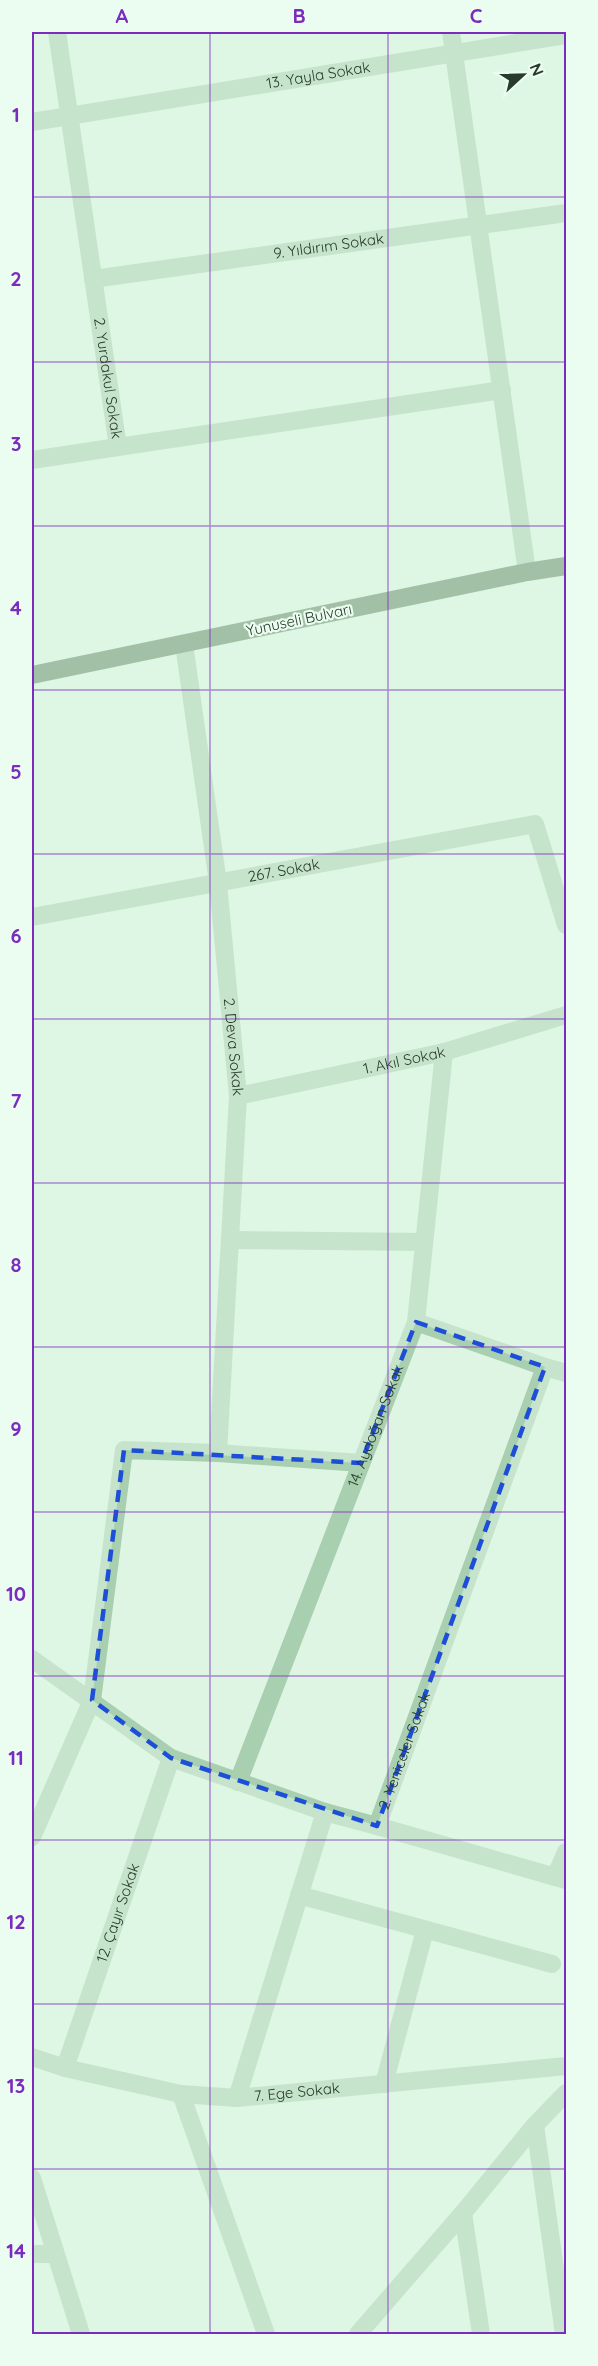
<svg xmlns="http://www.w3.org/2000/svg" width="598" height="2366" viewBox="0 0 598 2366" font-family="Quicksand,sans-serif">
  <rect width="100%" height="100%" fill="#def5e4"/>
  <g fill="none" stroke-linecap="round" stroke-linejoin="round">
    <g stroke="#a8cfaf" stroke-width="18">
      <path id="s1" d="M57,32L118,447L502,390"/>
      <path d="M451,32L527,572"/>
      <path id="s2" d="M32,122L566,35"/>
      <path id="s3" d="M93,279L566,213"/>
      <path d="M32,460L118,447"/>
      <path id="s4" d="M184,644L218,883L238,1096L218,1453"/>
      <path id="s5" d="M32,917L535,824L566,925"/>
      <path id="s6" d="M238,1096L444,1052L566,1015"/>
      <path d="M231,1240L424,1242"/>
      <path d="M416,1322L545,1367"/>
      <path id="s7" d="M32,1659L171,1758L325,1812L377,1826L545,1367L566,1373"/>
      <path id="s8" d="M238,1782L416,1322L444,1052"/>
      <path d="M377,1826L566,1880"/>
      <path d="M32,1837L92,1700L124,1450L218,1453L361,1463"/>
      <path d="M555,1877L566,1852"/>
      <path d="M299,1895L552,1964"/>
      <path id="s9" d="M32,2057L65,2068L181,2094L237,2098L566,2066"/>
      <path id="s10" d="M65,2068L171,1758"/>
      <path d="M384,2084L425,1930"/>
      <path d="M181,2094L266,2334"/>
      <path d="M237,2098L325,1812"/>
      <path d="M535,2125L564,2334"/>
      <path d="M32,2178L81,2334"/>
      <path d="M463,2213L481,2334"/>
      <path d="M32,2254H54"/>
      <path d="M358,2334L463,2213L535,2125L566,2093"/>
    </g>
    <path stroke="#597e5b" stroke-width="18" d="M32,675L527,572L566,566"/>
  </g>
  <path d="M0 0H598V2366H0ZM416,1322L545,1367L377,1826L171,1758L92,1700L124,1450L361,1463Z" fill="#def5e4" fill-opacity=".55" fill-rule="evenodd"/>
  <path fill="none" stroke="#1d4ed8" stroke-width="4.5" stroke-dasharray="12 8" stroke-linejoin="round" d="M416,1322L545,1367L377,1826L171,1758L92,1700L124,1450L361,1463Z"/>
  <path fill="none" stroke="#7b2cbf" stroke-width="1.5" stroke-opacity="0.55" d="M210,32V2334M388,32V2334M32,197H566M32,362H566M32,526H566M32,690H566M32,854H566M32,1019H566M32,1183H566M32,1347H566M32,1512H566M32,1676H566M32,1840H566M32,2004H566M32,2169H566"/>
  <g text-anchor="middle" stroke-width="4.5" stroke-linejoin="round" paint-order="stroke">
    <g font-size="15" fill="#293b2a" stroke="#ebfcf0">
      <text dy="5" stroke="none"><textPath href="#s2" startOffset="290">13. Yayla Sokak</textPath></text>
      <text dy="5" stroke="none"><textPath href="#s3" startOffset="238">9. Yıldırım Sokak</textPath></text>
      <text dy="5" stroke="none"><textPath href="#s1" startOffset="350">2. Yurdakul Sokak</textPath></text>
      <text transform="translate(299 620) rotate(-12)" y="5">Yunuseli Bulvarı</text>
      <text dy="5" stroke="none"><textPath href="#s5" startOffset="256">267. Sokak</textPath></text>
      <text dy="5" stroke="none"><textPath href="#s4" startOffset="406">2. Deva Sokak</textPath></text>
      <text dy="5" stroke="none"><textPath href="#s6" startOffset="170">1. Akıl Sokak</textPath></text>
      <text dy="5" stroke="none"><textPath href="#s8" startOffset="382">14. Aydoğan Sokak</textPath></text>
      <text dy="5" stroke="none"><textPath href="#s7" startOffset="468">2. Yeniceler Sokak</textPath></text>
      <text dy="5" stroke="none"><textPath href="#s10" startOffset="164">12. Çayır Sokak</textPath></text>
      <text dy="5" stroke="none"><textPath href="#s9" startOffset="270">7. Ege Sokak</textPath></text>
    </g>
  </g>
  <rect width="598" height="2366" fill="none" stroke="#ebfcf0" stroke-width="66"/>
  <g transform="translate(523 75) rotate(68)" stroke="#ebfcf0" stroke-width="4.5" paint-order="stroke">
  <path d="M0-4.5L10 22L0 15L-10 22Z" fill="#293b2a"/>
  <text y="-9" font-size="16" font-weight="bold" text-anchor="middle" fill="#293b2a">N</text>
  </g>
  <rect x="33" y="33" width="532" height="2300" fill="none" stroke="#7b2cbf" stroke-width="2"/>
  <g font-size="20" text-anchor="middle" font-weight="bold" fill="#7b2cbf">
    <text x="122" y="23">A</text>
    <text x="299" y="23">B</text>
    <text x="476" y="23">C</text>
    <text x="16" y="122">1</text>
    <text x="16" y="286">2</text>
    <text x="16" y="451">3</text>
    <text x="16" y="615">4</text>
    <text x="16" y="779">5</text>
    <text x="16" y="943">6</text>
    <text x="16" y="1108">7</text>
    <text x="16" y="1272">8</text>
    <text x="16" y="1436">9</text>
    <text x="16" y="1601">10</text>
    <text x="16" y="1765">11</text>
    <text x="16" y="1929">12</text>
    <text x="16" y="2093">13</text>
    <text x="16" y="2258">14</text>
  </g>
</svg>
